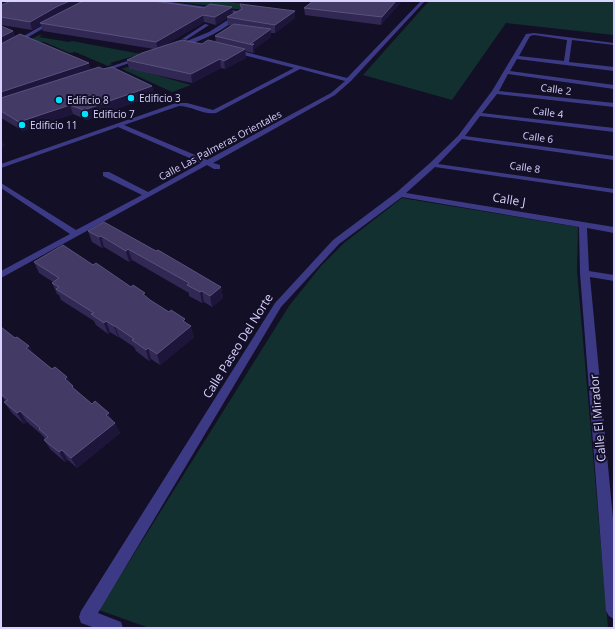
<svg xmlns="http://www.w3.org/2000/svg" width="615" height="629" viewBox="0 0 615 629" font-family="'Open Sans',sans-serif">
  <rect width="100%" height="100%" fill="#130f26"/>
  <path fill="#12302f" d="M171,1H221L252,5L244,10Z
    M429,1H614V35L506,23L452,100L363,75Z
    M39,35H42L39,37L69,42L72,41L141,54L110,63L112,64L108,66L75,52L70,53L44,42L28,41Z
    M127,67L191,85L172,92L122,69Z
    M402,198L578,227L577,271L608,628H149L99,610L289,306L321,266L344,243Z"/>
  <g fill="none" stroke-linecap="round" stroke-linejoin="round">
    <path fill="#3d3a85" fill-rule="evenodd" d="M152,1H163L237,11L242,14C226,30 201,41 179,48L176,46L177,45L209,32L237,14Z
      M421,1H425L351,81L335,95L213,163L220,165V169H214L207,165L1,278V271L70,234L1,188V183L76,230L142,195L103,176V172H109L148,192L201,163L118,127L1,168V164L176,103H187L213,110L294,68L232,52V50L234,49L347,78ZM300,69L345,81L331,93L207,160L124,125L179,106C192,106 203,115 216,113Z
      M50,21L54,22L1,53V49Z
      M205,24L209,25L186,40L182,39Z
      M534,33L614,43V45L572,40L569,62L614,67V71L517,59L510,71L614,85V89L508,74L499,91L614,103V107L497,94L482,113L614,128V132L480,116L465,136L614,156V160L462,139L438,164L614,189V193L435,167L406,193L614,227V233L587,228L589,271L614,275V281L590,277L614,529V619L609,616L606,611L580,273L579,227L402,197L339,244L281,307L98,613L121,622L123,628H95L81,623L79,617L81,611L275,303L333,240L397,192L430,163L458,136L492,91L526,34ZM534,35L567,40L564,61L519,56L530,36Z
      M139,57L144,58L103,72L98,71Z"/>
  </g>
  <path fill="#312854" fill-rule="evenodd" d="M402,1L381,25L305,15L304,8Z
    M240,4L295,11V18L275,33H271V37L254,49L255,53H253L245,51L246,58L225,69L221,68L192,83L129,69L127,60L154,49L43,31L41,25L32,30L1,25V5L204,8L232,7L233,14L241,10ZM227,18L228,25L231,26L215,36L216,42L202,44L165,45L204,22L216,25Z
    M1,26L13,31L15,37L91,70L152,86L154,95L87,120L73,114L23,131L1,118Z
    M88,231L156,251L221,287L223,298L212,307L204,302L202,303L189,296V293L132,260L129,262L104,247L102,248L92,242Z
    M34,262L93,265L146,297L169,312L185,319V322L194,337L160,365L151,359L149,361L136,351L134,347L119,337H118L110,332L108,334L96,325L94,321L61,300L59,295L57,294L52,283L53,282L39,273Z
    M1,327L15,338L29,346L33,353L52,369L67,377L71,384L75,390L115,423L120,433L77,468L68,460L65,462L51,450L44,440L45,439L42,435L27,422L24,424L12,413L4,402L5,401L1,395Z"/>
  <path fill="#1d163a" d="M70,1H89L40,23L41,25L32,30L30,22L58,6Z
    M396,1H402L381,25L382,17Z
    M232,7L233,15L216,25L215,17Z
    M295,11V18L275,33V25Z
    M203,15L204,22L158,50L156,42Z
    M271,29V37L254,49L255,53H253V45L250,44Z
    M13,31L16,39L1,47V37Z
    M245,49L246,58L225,69L224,61Z
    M220,59L221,68L192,83L191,74Z
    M89,63L92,72L1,102V92Z
    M152,86L154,95L87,120L84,110Z
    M70,105L73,114L23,131L19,122Z
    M1,138L5,146L1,148Z
    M101,236L104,247L102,248L99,237Z
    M128,249L132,260L129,262L126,251Z
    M221,287L223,298L212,307L210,296Z
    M202,291L204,302L202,303L200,292Z
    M185,319L187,330L191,326L194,337L160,365L157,354Z
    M106,321L110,332L108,334L104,323Z
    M114,326H115L119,337H118Z
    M29,346L35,357L26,348Z
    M148,348L151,359L149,361L146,350Z
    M67,377L72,387L73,386L78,397L65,379Z
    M20,411L27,422L24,424L17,413Z
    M109,413L114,424L106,415Z
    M115,423L120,433L77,468L71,458Z
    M62,450L68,460L65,462L59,452Z"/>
  <path fill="#433a66" stroke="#5a527e" d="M11,1H70L58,6L30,22L1,17V5Z
    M83,1H153L204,8L210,4L232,7L215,17L203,15L156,42L40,23Z
    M313,1H396L382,17L304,8Z
    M240,4L295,11L275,25L227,17L242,9Z
    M234,24L271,29L250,44H254L253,45L215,36Z
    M1,26L13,31L1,37Z
    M20,34L89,63L1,92V44Z
    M182,40L202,44L208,40L245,49L224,61L220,59L191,74L127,60L142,53Z
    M99,67L103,69L112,67L152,86L84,110L70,105L19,122L1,111V98Z
    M104,222L156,251L158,250L221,287L210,296L202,291L200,292L187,285L189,283L128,249L126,251L101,236L99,237L88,231Z
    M63,245L93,265L96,263L131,287L133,285L145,293L143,294L150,300L169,312L171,310L185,319L183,321L191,326L157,354L148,348L146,350L132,340L134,339L115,326H114L106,321L104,323L91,314L94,313L56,289L59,287L52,283L59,278L34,262Z
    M1,327L15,338L17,337L29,346L26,348L52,369L55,367L67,377L65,379L73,386L72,387L92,404L95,401L109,413L106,415L115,423L71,458L62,450L59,452L44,440L48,437L39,429L40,428L20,411L17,413L4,402L8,400L1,394V391H2L1,390Z"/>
  <g fill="#00e5ff" stroke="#130f26" stroke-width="1.5">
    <circle cx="131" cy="98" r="4"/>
    <circle cx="59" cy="100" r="4"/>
    <circle cx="85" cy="114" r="4"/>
    <circle cx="22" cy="125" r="4"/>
  </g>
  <g text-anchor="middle" stroke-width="4" stroke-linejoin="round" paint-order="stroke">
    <g font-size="10" fill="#d9d4ff" stroke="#130f26">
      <text transform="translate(556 89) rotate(7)" y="4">Calle 2</text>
      <text transform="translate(548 112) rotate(7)" y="4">Calle 4</text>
      <text transform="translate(538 137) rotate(8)" y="4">Calle 6</text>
      <text transform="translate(220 145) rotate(-28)" y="4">Calle Las Palmeras Orientales</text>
      <text transform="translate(525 167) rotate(8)" y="4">Calle 8</text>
    </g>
    <g font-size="10" fill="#d9d4ff" stroke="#130f26" text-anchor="start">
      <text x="139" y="102">Edificio 3</text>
      <text x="67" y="104">Edificio 8</text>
      <text x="93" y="118">Edificio 7</text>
      <text x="30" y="129">Edificio 11</text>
    </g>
    <g font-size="12" fill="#d9d4ff" stroke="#130f26">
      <text transform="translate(509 200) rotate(9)" y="4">Calle J</text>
      <text transform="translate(238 346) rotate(-58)" y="4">Calle Paseo Del Norte</text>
      <text transform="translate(598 418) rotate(-95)" y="4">Calle El Mirador</text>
    </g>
  </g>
  <rect width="615" height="629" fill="none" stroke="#d9d4ff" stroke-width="4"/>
</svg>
